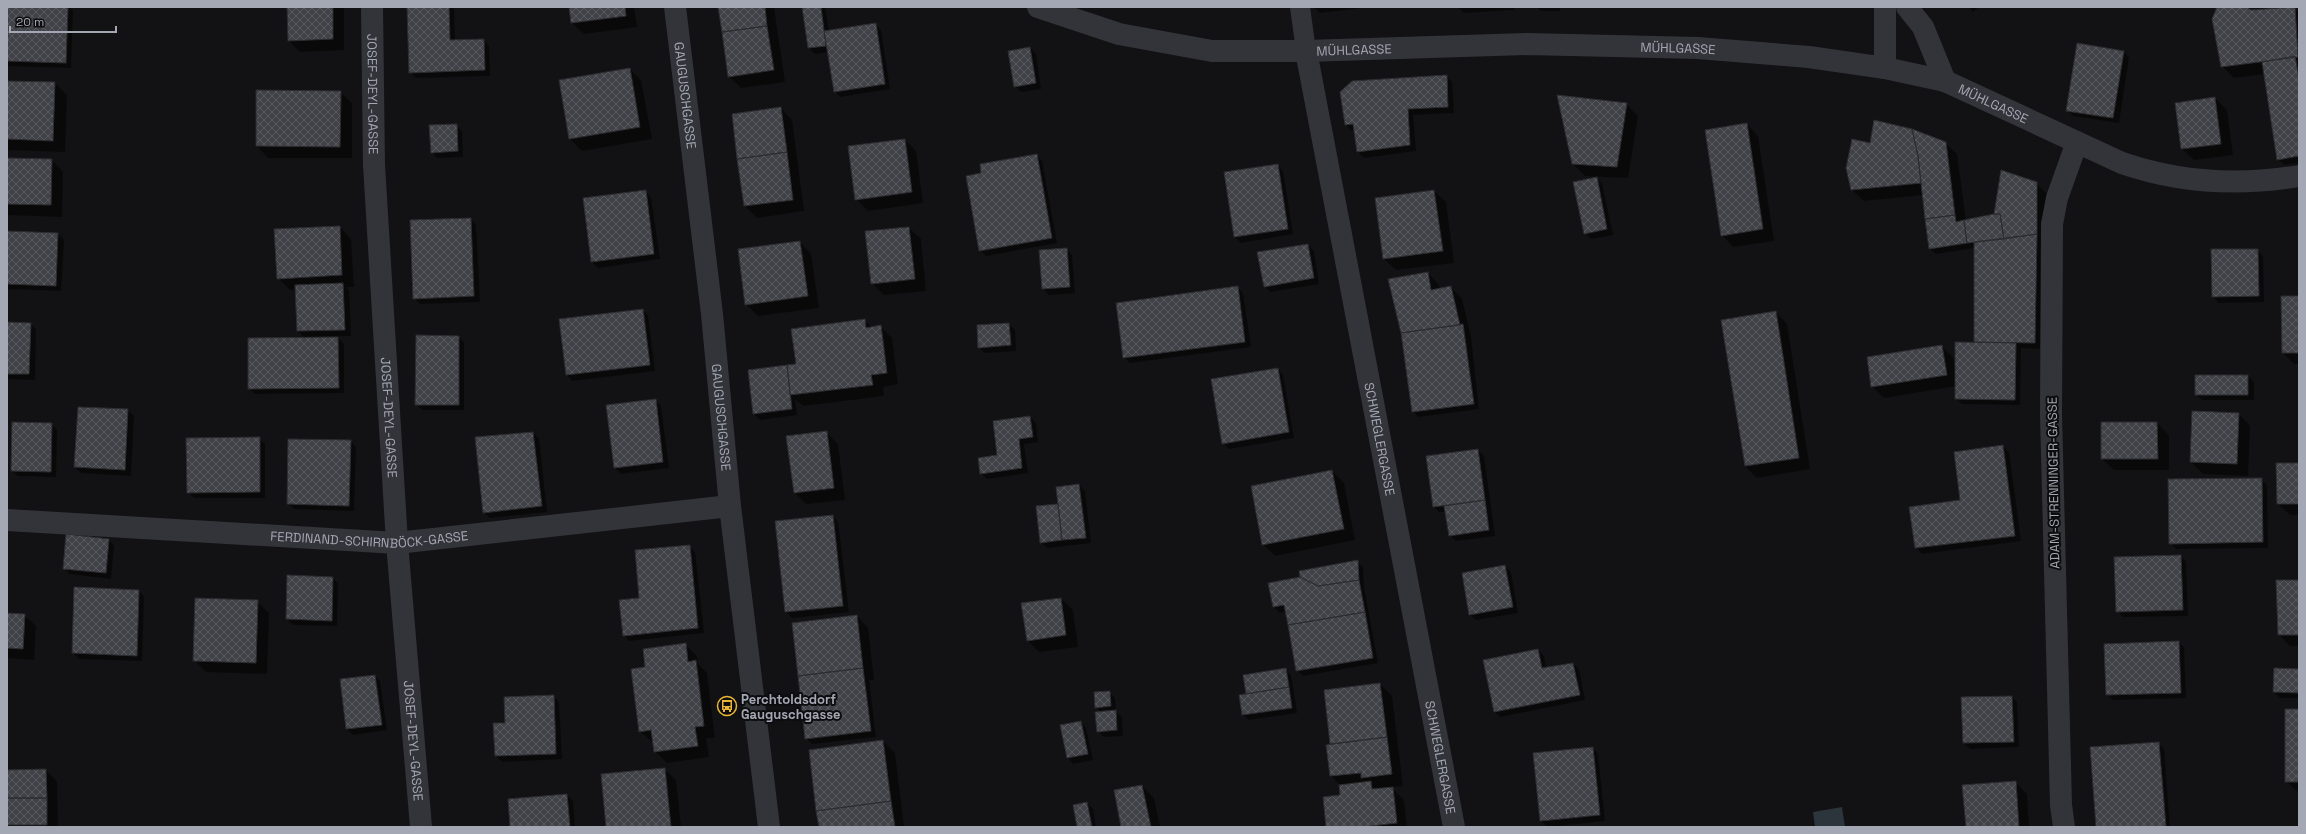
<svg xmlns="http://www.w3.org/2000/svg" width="2306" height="834" viewBox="0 0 2306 834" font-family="'Space Grotesk',sans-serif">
  <defs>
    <pattern id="building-cross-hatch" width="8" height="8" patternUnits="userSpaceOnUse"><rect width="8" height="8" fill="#414247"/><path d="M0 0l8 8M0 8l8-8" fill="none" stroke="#595a5f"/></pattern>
  </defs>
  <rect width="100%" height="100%" fill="#121214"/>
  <path fill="#2c343c" d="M1842,807L1845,827H1815L1813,812Z"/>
  <path fill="#0007" d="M7,7H70L73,11L71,68L7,66Z
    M288,7H344V50L300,52L288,40Z
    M408,7H454L455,41L484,40L489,46L490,76L416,78L410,72Z
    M570,7H634L637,27L584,34L572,23Z
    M719,7H774L785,82L741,88L729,76Z
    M803,7H825L829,31L875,24L881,30L890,89L840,97L835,91L828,52L815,54L809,48Z
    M1371,7L1320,13L1314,7Z
    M1458,7H1514V10L1464,13Z
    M1537,7H1560V11H1541Z
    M1969,7H1979L1973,12Z
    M2218,7H2245L2250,11L2295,8L2299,13V163L2284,165L2278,159L2265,74L2234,78L2222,66Z
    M1030,48L1036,54L1041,89L1021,92L1015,86Z
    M2123,51L2129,57L2119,123L2073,116L2067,110Z
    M630,69L641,80L652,139L582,151L570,139L560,81Z
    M1446,76L1452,82L1454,113L1413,115L1416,151L1364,158L1358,152L1355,130L1352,131L1346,125Z
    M7,82L55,83L67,95L65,152L7,150Z
    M340,92L352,103V158H268L257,146Z
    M2215,98L2227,110L2233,155L2194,160L2182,149Z
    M1626,104L1638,116L1628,178L1585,176L1573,164Z
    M781,108L792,120L804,211L757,218L745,206Z
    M1747,124L1758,136L1774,241L1733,247L1722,235Z
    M456,125L462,131L463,157L437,158L432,152Z
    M905,140L916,151L923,203L868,211L856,199Z
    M1945,143L1957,154L1966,221L1997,215L2036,183L2048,195L2042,246L2040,349L2021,348L2020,405L1962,404L1956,398V386L1884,398L1872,386L1941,346L1953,357L1956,369L1975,343V248L1936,254L1930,249L1923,195L1864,201L1852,190L1871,144Z
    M1036,155L1042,161L1057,243L986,256L980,250L983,174Z
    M7,159L52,160L63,172L62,217L7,215Z
    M1277,165L1283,171L1293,234L1241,243L1235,237L1225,173Z
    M1597,178L1602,184L1613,235L1591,239L1585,233Z
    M645,191L651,197L660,259L598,268L592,262Z
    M1434,191L1446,202L1454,263L1396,270L1384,259Z
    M471,219L476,225L480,302L420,304L414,298Z
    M340,227L351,239L354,287H346L349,290L351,336L306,337V339L338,338L344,344V393L255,394L249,388L305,339L298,331L296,290H290L278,278Z
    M909,228L921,239L926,291L884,295L872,283Z
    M7,232L58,234L64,240L61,291L7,289Z
    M800,242L811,254L819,308L758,316L746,304Z
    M1308,245L1314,251L1319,284L1270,292L1265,286Z
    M1066,249L1072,255L1075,293L1049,295L1043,289L1040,251Z
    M2212,250H2257L2263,256L2264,302L2219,303L2213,297Z
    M1428,273L1439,285L1440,289L1451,287L1462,299L1471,337L1479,409L1418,417L1413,411Z
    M1237,287L1243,293L1251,347L1130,363L1124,357Z
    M2299,297V364H2294L2283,353Z
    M643,310L648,315L655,371L572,381L567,375Z
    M1776,312L1787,324L1810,469L1757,478L1745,466Z
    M864,320L872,328L880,326L892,338L898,384L883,387L884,396L803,406L795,399L797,415L760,420L754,414L749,371L797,365Z
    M7,323L31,324L36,330L35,380L7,379Z
    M1009,324L1015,330L1016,351L985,353L979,348Z
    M458,337L464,342V410H422L416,404Z
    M1278,369L1283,375L1294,438L1229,449L1223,443Z
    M2248,376L2254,382V400H2202L2196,395Z
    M655,400L661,406L669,468L621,474L615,468Z
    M79,408L128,410L134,416L131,476L81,473L75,467Z
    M2239,414L2250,426L2248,476L2203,474L2191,462Z
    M1030,417L1036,423L1038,442L1024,444L1028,473L987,479L981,473Z
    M2157,423L2169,435V470H2114L2102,459Z
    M51,424L57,430L56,477L18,476L12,470Z
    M826,432L838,444L845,500L806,504L795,493Z
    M533,433L539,438L547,512L490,518L484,512L476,438Z
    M259,438L265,444V498H194L188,492Z
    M350,441L356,447L354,511L294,509L288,503Z
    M2003,446L2009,452L2021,541L1922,554L1916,548L1961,501Z
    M1478,450L1484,456L1495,536L1456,541L1450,536L1446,512H1439L1434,507Z
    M2299,464V515H2290L2278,504Z
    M1332,471L1344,483L1355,540L1275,556L1263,544Z
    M2261,479L2267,485L2268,548L2176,549L2170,543Z
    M1079,485L1085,491L1091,543L1047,548L1041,542L1059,505Z
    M833,516L838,522L849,612L792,618L786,612L776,522Z
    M109,540L114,546L111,579L70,574L64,569Z
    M689,546L695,552L704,633L629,641L624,635L640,599Z
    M2181,556L2186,562L2188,616L2123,617L2117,611Z
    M1357,561L1363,567L1364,587L1378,663L1303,676L1297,670L1286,611L1280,613L1274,607L1302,578Z
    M1505,566L1511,572L1518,613L1476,620L1470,615Z
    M333,578L338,583L337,626L293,625L287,619Z
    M2299,581V646H2290L2279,635Z
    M75,589L139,591L144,597L142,661L79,659L73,653Z
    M1061,599L1073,610L1078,647L1039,652L1028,641Z
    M257,601L269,613L267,674L206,672L194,660Z
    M7,614L24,615L36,626L34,660L7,658Z
    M857,616L868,628L874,680H869L876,737L812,744L806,738Z
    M2179,642L2184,648L2186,698L2113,700L2107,695Z
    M685,644L697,656L698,664L707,673L715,738H706L709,757L667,763L655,751L654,743L640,732L646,668Z
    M1538,650L1544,656L1546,669L1573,664L1579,669L1585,700L1500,717L1495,712Z
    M1285,669L1291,675L1297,713L1249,720L1243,715L1247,695Z
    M2299,670V698H2280L2274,692Z
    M374,676L380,681L387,730L353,735L347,729Z
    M1380,684L1392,696L1403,786L1391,787L1404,800L1407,827H1327L1341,796L1340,785L1331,776V745L1325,691Z
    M1109,692L1115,698L1116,712L1122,717L1123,736L1104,737L1098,731L1102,713L1096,707Z
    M553,696L559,702L562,759L502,762L496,756L506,724Z
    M2012,697L2017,702L2019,747L1970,749L1964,743Z
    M2299,710V793L2286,781Z
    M1081,722L1086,728L1093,760L1073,764L1068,758L1061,726Z
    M883,741L895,753L904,827H820Z
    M2158,743L2164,749L2170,827H2097Z
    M1593,748L1598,754L1605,821L1547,827L1541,821L1534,754Z
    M664,769L676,780L681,827H607Z
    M46,770L57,782L58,827H7V771Z
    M2015,782L2027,794L2029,827H1967Z
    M1142,786L1154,798L1160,827H1122Z
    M567,795L573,801L575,827H511Z
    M1087,803L1093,809L1096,827H1078Z"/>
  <path fill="url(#building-cross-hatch)" stroke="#2d2c30" d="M7,7H68L66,63L7,61Z
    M287,7H333V39L288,41Z
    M407,7H449L450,40L484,39L485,70L409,73Z
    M569,7H625L626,16L571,23Z
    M718,7H765L767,26L722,32Z
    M802,7H821L826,46L808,48Z
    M2217,7H2246L2251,10L2295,7L2298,57L2221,67L2212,19Z
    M876,23L885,84L834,92L824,31Z
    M767,26L774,70L728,77L722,32Z
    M2077,43L2124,51L2113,118L2066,111Z
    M1030,47L1036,83L1014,87L1008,51Z
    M2295,56L2299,79V156L2277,160L2262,62Z
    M630,68L640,127L569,139L559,80Z
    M1447,75L1448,107L1408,109L1410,145L1357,152L1353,124L1345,125L1340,92L1352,81Z
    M7,81L55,82L53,141L7,139Z
    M256,90L341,91L340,147L256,146Z
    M1557,95L1627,103L1617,167L1572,164Z
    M2215,97L2221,144L2181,149L2175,103Z
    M781,107L787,152L737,159L732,114Z
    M1874,120L1912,129L1918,156L1921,183L1851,190L1846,168L1852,139L1870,143Z
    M1747,123L1763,229L1721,236L1705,130Z
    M457,124L458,151L431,153L429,125Z
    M1912,129L1946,142L1955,215L1925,219L1918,156Z
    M905,139L912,192L855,200L848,146Z
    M787,152L793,200L744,206L737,159Z
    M1037,154L1052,238L979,251L966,176L981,173L980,164Z
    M7,158L52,159L51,205L7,204Z
    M1278,164L1288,229L1234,237L1224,172Z
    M2001,170L2037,182V234L2004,239L2000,214H1994Z
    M1597,177L1607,229L1584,234L1573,182Z
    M646,190L654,254L591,262L583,198Z
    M1434,190L1443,251L1383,259L1375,198Z
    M1994,214H2000L2004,239L1967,243L1964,220Z
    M1955,215L1956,222L1964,220L1967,243L1929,249L1925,219Z
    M471,218L474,296L413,299L410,220Z
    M340,226L342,275L277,279L274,229Z
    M909,227L915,279L871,284L865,231Z
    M7,231L58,233L56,286L7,284Z
    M2037,234L2035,343L1974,342V242Z
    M800,241L808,296L745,305L738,249Z
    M1308,244L1314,278L1264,287L1257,252Z
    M1067,248L1070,287L1042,289L1039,250Z
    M2211,249H2258L2259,296L2212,297Z
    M1428,272L1431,290L1451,286L1460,325L1401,333L1388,279Z
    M343,283L345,330L297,331L295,285Z
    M1238,286L1245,342L1123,358L1116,303Z
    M2281,296H2299V353H2282Z
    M643,309L650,365L566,375L559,319Z
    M1776,311L1799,458L1745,466L1721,320Z
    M865,319L866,328L881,325L887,373L871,375L873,385L790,395L787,365L796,364L791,329Z
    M7,322L31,323L29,374H7Z
    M1009,323L1011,345L978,348L977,325Z
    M1463,324L1474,404L1412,412L1401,333Z
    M416,335L459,336V405H415Z
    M338,337L339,388L248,389V338Z
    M1955,342L2016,343L2015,400L1955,399Z
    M1942,345L1947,375L1871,387L1867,357Z
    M787,365L792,409L753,414L748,370Z
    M1278,368L1289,432L1222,444L1211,379Z
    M2195,375H2248V395H2195Z
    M656,399L663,462L614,468L606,405Z
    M78,407L128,409L125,470L74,467Z
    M2192,411L2239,413L2237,464L2190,462Z
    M1030,416L1033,437L1019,439L1022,468L980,474L978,458L997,455L993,421Z
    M12,422L52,423L51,472L11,471Z
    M2101,422H2157L2158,459H2101Z
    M827,431L834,488L794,493L786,436Z
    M533,432L542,506L483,513L475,437Z
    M260,437V492L187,493L186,438Z
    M288,439L351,440L349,506L287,504Z
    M2003,445L2015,536L1915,548L1909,507L1960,500L1954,452Z
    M1478,449L1485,500L1433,507L1426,456Z
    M2276,463H2299V504H2277Z
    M1332,470L1344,529L1262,545L1251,486Z
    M2262,478L2263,542L2169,544L2168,479Z
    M1079,484L1086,538L1062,540L1056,487Z
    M1485,500L1489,530L1449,536L1444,506Z
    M1058,504L1062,540L1040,543L1036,506Z
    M833,515L843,606L785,612L775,521Z
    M66,534L109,539L106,573L63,569Z
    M690,545L698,628L623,636L619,600L639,598L635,550Z
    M2181,555L2183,610L2116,612L2114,557Z
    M1358,560L1359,580L1318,586L1300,577L1299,571Z
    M1505,565L1513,607L1469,615L1462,573Z
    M287,575L333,577L332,621L286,619Z
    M1300,577L1318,586L1359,580L1365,612L1288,625L1284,605L1273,607L1268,583Z
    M2276,580H2299V635H2278Z
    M74,587L139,590L137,656L72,653Z
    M195,598L258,600L256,663L193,661Z
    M1061,598L1066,635L1027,641L1021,603Z
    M1365,612L1373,658L1296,671L1288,625Z
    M7,613L25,614L23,649L7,648Z
    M857,615L863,668L798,676L792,623Z
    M2179,641L2181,693L2106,695L2104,644Z
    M686,643L688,662L696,660L704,726L695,727L698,746L654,752L651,730L639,732L631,669L645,667L643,649Z
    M1538,649L1542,668L1573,663L1580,695L1494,712L1483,660Z
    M863,668L871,731L805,739L798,676Z
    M1286,668L1289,687L1246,694L1243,675Z
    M2274,668L2299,669V693L2273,692Z
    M375,675L382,725L346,729L340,679Z
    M1380,683L1387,737L1330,744L1324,690Z
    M1289,687L1292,708L1242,715L1239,695Z
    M1110,691L1111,706L1095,708L1094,692Z
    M554,695L556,754L495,756L493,723H505L504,697Z
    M2012,696L2014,742L1963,743L1961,697Z
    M2285,709H2299V782H2285Z
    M1116,710L1117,730L1097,732L1095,712Z
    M1081,721L1088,754L1067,758L1060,725Z
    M1387,737L1392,774L1361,778V773L1330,776L1326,745Z
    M883,740L891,801L816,811L809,750Z
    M2159,742L2166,827H2096L2090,747Z
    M1593,747L1600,815L1540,821L1533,753Z
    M665,768L671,827H606L601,774Z
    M46,769L47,798H7V770Z
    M1371,781L1372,789L1393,787L1397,823L1362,827H1326L1323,797L1340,795L1339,785Z
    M2016,781L2019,827H1966L1962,785Z
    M1142,785L1151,827H1121L1114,790Z
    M567,794L570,827H510L508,799Z
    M7,798H47V825H7Z
    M891,801L895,827H819L816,811Z
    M1087,802L1092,827H1077L1073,805Z"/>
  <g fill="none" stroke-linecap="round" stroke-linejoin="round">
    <path stroke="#333439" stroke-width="20" d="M1300,7L1306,51"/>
    <g stroke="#333439" stroke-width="22">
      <path id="s1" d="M372,7L374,165L397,543L421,827"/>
      <path id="s2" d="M675,7L712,314L730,506L769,827"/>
      <path d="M1885,7V68"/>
      <path d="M1907,7L1923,27L1945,81"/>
      <path id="s3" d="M1306,51L1454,827"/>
      <path id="s4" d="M7,520L397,543L730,506"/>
      <path d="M2064,827L2061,805L2051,415L2052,224L2057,198L2077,142"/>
    </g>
    <path stroke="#333439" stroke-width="22" id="s5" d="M1038,7L1119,34L1212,51H1306L1528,44L1698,48L1809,57L1885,68L1945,81L2122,163C2180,183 2239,186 2299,176"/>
  </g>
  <defs>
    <symbol id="bus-ring" viewBox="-11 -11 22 22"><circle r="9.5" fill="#0d0d0f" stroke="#ebb633" stroke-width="1.5"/><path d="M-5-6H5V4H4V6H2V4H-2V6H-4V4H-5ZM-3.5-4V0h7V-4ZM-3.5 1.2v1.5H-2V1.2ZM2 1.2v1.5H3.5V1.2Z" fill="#ebb633"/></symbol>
  </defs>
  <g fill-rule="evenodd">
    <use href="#bus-ring" x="716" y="695" width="22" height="22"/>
  </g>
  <g text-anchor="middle" stroke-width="4" stroke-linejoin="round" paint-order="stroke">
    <g font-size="13" fill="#a4a8b4" stroke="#0d0d0f">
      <text dy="5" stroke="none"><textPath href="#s5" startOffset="646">MÜHLGASSE</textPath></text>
      <text dy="5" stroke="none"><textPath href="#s5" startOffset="322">MÜHLGASSE</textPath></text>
      <text dy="5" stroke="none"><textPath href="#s1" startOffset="87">JOSEF-DEYL-GASSE</textPath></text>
      <text dy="5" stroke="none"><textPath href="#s2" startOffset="89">GAUGUSCHGASSE</textPath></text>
      <text dy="5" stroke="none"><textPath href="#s5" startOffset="969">MÜHLGASSE</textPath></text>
      <text dy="5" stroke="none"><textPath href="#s1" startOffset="411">JOSEF-DEYL-GASSE</textPath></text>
      <text dy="5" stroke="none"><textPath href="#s2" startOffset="413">GAUGUSCHGASSE</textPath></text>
      <text dy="5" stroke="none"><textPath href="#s3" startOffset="395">SCHWEGLERGASSE</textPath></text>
      <text transform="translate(2053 483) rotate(-91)" y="5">ADAM-STRENNINGER-GASSE</text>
      <text dy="5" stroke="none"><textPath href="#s4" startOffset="363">FERDINAND-SCHIRNBÖCK-GASSE</textPath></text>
      <text dy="5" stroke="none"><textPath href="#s1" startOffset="735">JOSEF-DEYL-GASSE</textPath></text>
      <text dy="5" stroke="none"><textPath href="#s3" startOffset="719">SCHWEGLERGASSE</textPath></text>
    </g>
    <g font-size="13" font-weight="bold" fill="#a4a8b4" stroke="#0d0d0f" text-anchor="start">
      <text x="741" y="704">Perchtoldsdorf<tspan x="741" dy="15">Gauguschgasse</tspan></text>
    </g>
  </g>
  <rect width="2306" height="834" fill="none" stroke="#a4a8b4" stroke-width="16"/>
  <path d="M10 26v6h106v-6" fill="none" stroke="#a4a8b4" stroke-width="2"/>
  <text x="16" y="26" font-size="12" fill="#a4a8b4" stroke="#0d0d0f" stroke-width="3" paint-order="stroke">20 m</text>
</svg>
